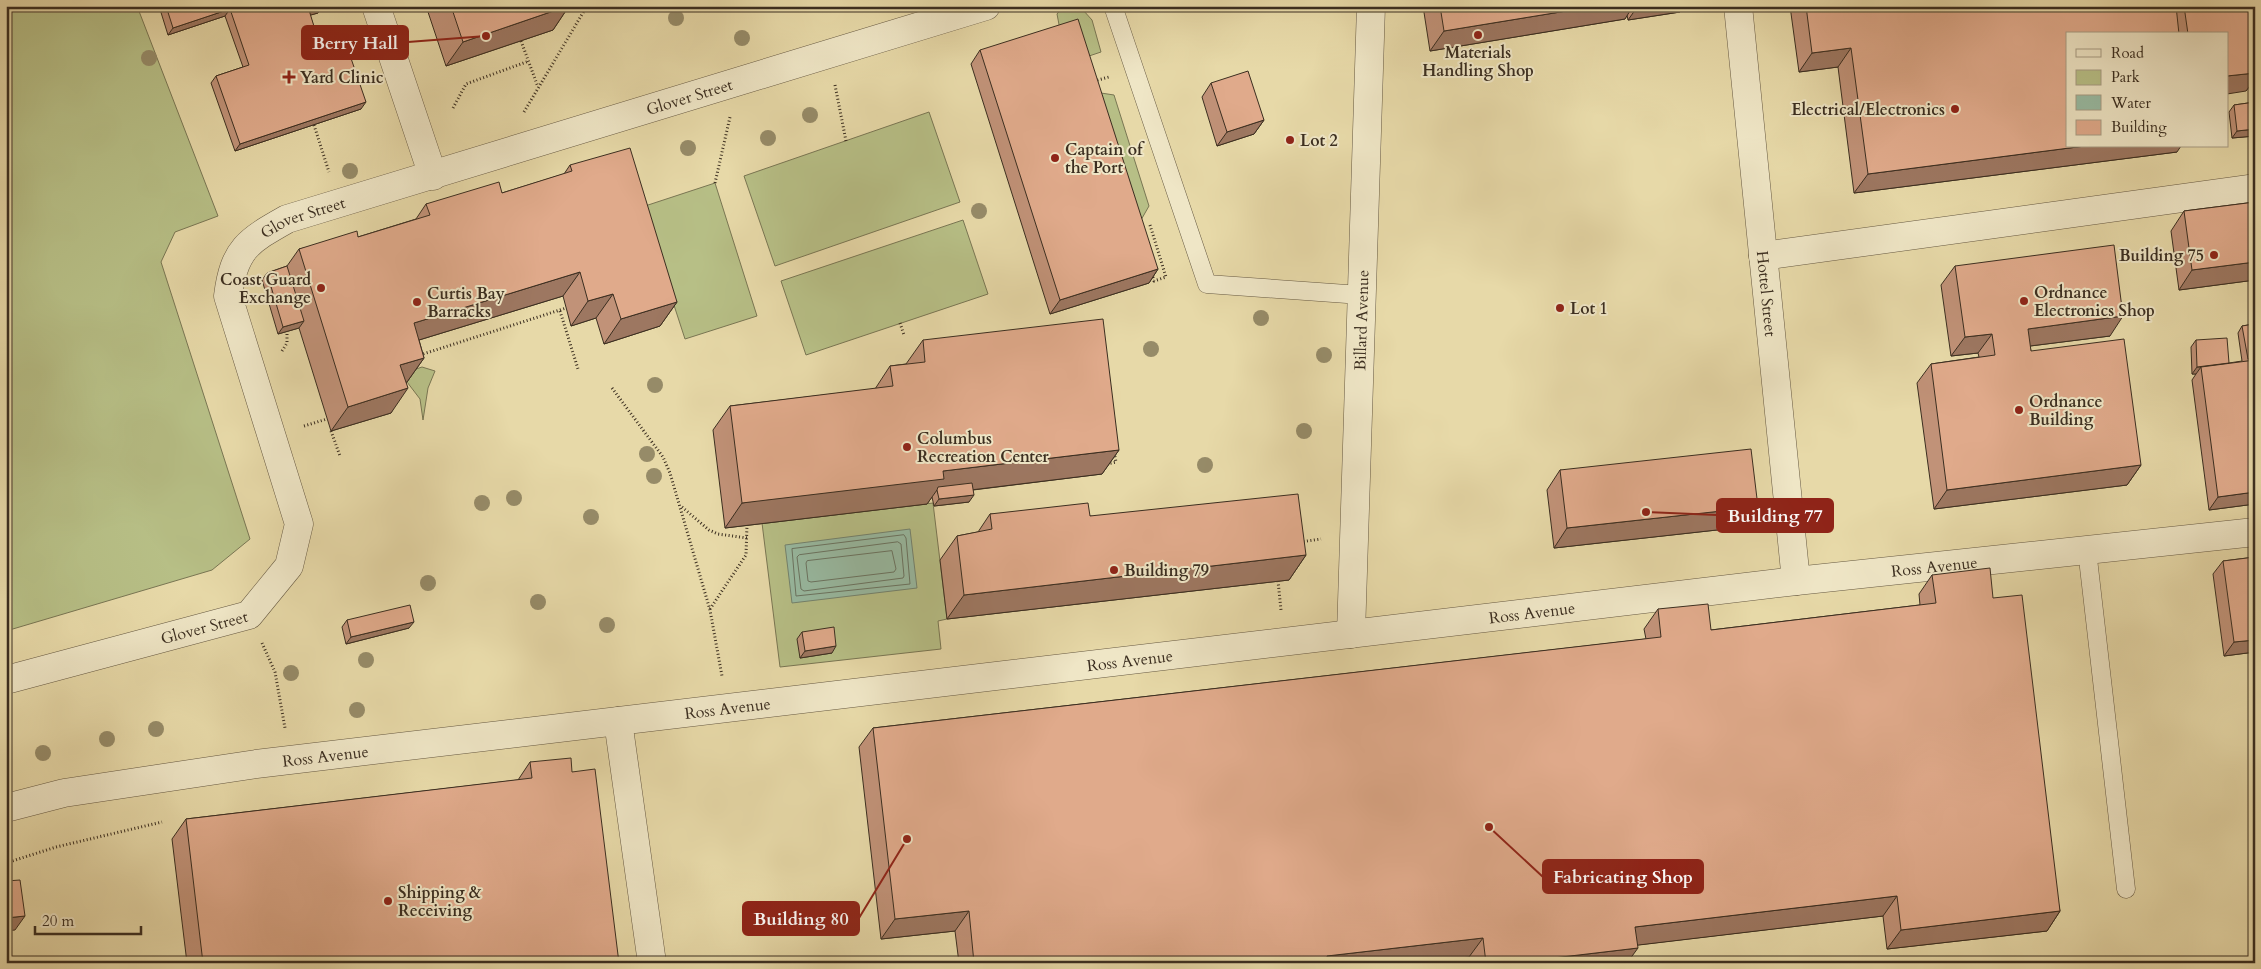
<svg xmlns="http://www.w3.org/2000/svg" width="2261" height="969" viewBox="0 0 2261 969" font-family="Cardo,serif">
  <rect width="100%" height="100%" fill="#e7d9a8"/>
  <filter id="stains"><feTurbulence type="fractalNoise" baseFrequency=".004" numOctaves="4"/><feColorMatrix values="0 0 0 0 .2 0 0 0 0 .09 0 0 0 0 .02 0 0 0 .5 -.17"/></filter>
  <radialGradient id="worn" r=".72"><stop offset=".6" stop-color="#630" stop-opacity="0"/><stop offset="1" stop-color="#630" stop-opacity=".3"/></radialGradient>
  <path fill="#b7bf86" stroke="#797653" d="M6,6H137L218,216L175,232L161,262L250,539L212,570L6,631Z
    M1062,8L1083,10L1092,20L1101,52L1077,60L1061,35L1057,14Z
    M1101,93L1114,95L1149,206L1141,220Z
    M929,112L960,202L775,266L744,176Z
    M715,183L757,316L685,339L642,207Z
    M963,220L988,294L806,355L781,281Z
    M422,367L435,371L428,388L423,420L420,399L407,382L404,373Z
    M933,503L947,619L938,621L941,649L780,667L762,523Z"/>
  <path fill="#98bba3" stroke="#73836f" d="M910,529L917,588L792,603L785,545Z"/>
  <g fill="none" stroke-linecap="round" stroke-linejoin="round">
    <path stroke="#6a7462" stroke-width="1" d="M904,535L906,538L910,584L796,596L792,549Z
      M898,542L901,544L904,576L903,578L804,591L801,589L797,557L799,555Z
      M892,551L896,569L894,572L811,582L808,581L806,563L807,561Z"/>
    <defs>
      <path id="service" d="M1113,6L1207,284L1361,295
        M2087,550L2126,889"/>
      <g id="minor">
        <path d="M376,6L433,176"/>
        <path id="s1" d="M1738,6L1796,581"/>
        <path d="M1763,256L2255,188"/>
        <path id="s2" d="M1351,634L1371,6"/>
        <path id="s3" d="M6,680L249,615L289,566L299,524L228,296C234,249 248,241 287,219L986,6"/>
        <path d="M618,721L652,963"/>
        <path id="s4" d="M6,808L64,793L256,764L1796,581L2255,532"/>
      </g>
    </defs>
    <use href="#service" stroke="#665942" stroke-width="19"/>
    <use href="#minor" stroke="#665942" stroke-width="29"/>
    <path stroke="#3b2e20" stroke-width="3" stroke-dasharray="1 2.5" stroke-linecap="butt" d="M521,41L538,87
      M1094,81L1109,77
      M835,85L846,141
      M453,108L466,84L529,61
      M524,112L587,6
      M314,125L329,172
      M715,183L730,117
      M1150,225L1166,277L1154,281L1152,274
      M560,311L578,369
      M900,323L904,335
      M282,351L287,343V332
      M420,355L566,308
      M612,388L663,457L670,473L710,610L722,676
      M304,426L327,419
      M331,431L340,456
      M1107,464L1116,462L1114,452
      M682,507L709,530L718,534L747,538
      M1300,542L1321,539
      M1278,581L1281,610
      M710,609L746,555L747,525
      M262,643L275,672L285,728
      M6,863L56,847L162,822"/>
    <use href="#service" stroke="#efe6c6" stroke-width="18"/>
    <use href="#minor" stroke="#efe6c6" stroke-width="28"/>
  </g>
  <g fill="#968b68">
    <circle cx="676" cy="18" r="8"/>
    <circle cx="742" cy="38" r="8"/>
    <circle cx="149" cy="58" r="8"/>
    <circle cx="810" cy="115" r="8"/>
    <circle cx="768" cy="138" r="8"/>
    <circle cx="688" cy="148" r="8"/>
    <circle cx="350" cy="171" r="8"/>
    <circle cx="979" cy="211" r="8"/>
    <circle cx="1261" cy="318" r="8"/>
    <circle cx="1151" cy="349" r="8"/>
    <circle cx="1324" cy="355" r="8"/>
    <circle cx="655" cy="385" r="8"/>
    <circle cx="1304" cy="431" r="8"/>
    <circle cx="647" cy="454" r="8"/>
    <circle cx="1205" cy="465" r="8"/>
    <circle cx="654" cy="476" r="8"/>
    <circle cx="514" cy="498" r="8"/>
    <circle cx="482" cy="503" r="8"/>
    <circle cx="591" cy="517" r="8"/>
    <circle cx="428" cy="583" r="8"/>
    <circle cx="538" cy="602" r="8"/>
    <circle cx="607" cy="625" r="8"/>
    <circle cx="366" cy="660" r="8"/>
    <circle cx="291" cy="673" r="8"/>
    <circle cx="357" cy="710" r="8"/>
    <circle cx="156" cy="729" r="8"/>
    <circle cx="107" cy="739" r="8"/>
    <circle cx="43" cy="753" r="8"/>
  </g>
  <path fill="#c19278" stroke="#3b2e20" d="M159,6H322L318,13L310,15L320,46L361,109L235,151L211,83L216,76L243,67L225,16L168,35Z
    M426,6H569L553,30L446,66Z
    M1423,6H1684L1680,12L1628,20L1627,15L1625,19L1430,51Z
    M1790,6H2252L2255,33V79L2246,91L2227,34H2067L2177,152L1854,193L1838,67L1799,72Z
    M980,50L1158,269L1149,283L1050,314L971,64Z
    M1211,83L1264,120L1254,134L1217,146L1202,97Z
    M2255,102V136L2232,138L2229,112L2234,105Z
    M570,165L677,302L660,326L604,344L596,318L571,326L563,296L419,340L424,358L407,382L406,383L391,413L331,431L299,328L278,334L262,280L267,273L287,266L299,249L358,237L416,219L426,204L502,193L564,174Z
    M2255,202V280L2179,290L2171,231L2184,211Z
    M1955,266L2110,336L2030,346L2031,351L2141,465L2127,485L1934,509L1917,383L1931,364L1979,357L1978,353L1951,356L1941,285Z
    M2254,324L2255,504L2209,510L2192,380L2196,374H2192L2191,347L2196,340L2229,363L2242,361L2238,333L2242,326Z
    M923,340L1119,450L1102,474L973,490L969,502L934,506L932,497L927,504L725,528L713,430L730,406L875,389L890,366L906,364Z
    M1560,470L1758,507L1744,527L1554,548L1547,490Z
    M990,514L1090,516L1306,555L1289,580L947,619L940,560L957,536L978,532Z
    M2255,557V652L2224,656L2213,574L2223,561Z
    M1932,575L1993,598L2060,911L2047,931L1887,949L1883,916L1637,945L1627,963H1470L1469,957L1422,963H959L955,931L881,939L859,747L873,728L1646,639L1644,629L1658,609L1711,630L1920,605L1919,594Z
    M347,620L409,628L346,644L342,627Z
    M802,632L832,653L800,658L797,639Z
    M530,762L572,772L619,963H187L172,839L186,819L518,780Z"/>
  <path fill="#9d7761" stroke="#3b2e20" d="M322,6L318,13L304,17L309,10Z
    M568,6H569L553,30L446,66L463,42Z
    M1597,6H1633L1625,19L1430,51L1444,31Z
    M1638,6H1684L1680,12L1628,20Z
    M230,9L225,16L168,35L173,28Z
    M1851,48L1838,67L1799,72L1812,53Z
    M2255,73V79L2246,91L2227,94V76Z
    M366,102L361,109L235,151L240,144Z
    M1264,120L1254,134L1217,146L1227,132Z
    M2255,129V136L2232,138L2237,131Z
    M2085,146H2181L2177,152L1854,193L1868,174Z
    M2255,262V280L2179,290L2192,270Z
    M1158,269L1149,283L1050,314L1060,300Z
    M580,272L563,296L396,347L414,323Z
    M613,294L596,318L571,326L588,301Z
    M677,302L660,326L604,344L621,319Z
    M2123,316L2110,336L2014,348L2028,329Z
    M304,321L299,328L278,334L283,327Z
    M1992,334L1978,353L1951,356L1965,337Z
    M424,358L407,382L383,390L400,365Z
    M2197,367H2201L2196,374H2192Z
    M408,388L391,413L331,431L348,407Z
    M1119,450L1102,474L938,494L937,490L927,504L725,528L742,503L943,471Z
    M2141,465L2127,485L1934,509L1947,490Z
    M2255,492V504L2209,510L2218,497Z
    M974,495L969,502L934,506L939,499Z
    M1758,507L1744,527L1554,548L1567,528Z
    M1306,555L1289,580L947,619L964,595Z
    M414,622L409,628L346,644L351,637Z
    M2255,640V652L2224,656L2234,642Z
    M836,646L832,653L800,658L805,651Z
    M1897,896L1883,916L1622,947L1635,927Z
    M969,911L955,931L881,939L895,919Z
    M2060,911L2047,931L1887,949L1901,930Z
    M25,916L15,930L6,931V918Z
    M1483,938L1469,957L1422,963H1322L1327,956Z
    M1638,948L1627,963H1511Z"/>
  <path fill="#e0aa8b" stroke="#3b2e20" d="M166,6H321L309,10L320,46L344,38L366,102L240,144L216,76L249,65L230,9L173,28Z
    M451,6H568L463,42Z
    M1440,6H1597L1444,31Z
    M1806,6H2176L2179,34H2067V146H2085L1868,174L1851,48L1812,53Z
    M2184,6H2252L2255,33V73L2227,76V34H2188Z
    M1078,19L1158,269L1060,300L980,50Z
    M1248,71L1264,120L1227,132L1211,83Z
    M2255,102V129L2237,131L2234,105Z
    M630,148L677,302L621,319L613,294L588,301L580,272L414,323L424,358L400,365L408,388L348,407L299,249L357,231L358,237L430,215L426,204L499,182L502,193L572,171L570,165Z
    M2255,202V262L2192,270L2184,211Z
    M2114,245L2123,316L2028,329L2031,351L2124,339L2141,465L1947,490L1931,364L1995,355L1992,334L1965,337L1955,266Z
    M287,266L304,321L283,327L267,273Z
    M1103,319L1119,450L943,471L944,479L742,503L730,406L893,386L890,366L925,362L923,340Z
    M2254,324L2255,359H2248L2242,326Z
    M2227,338L2229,363L2197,367L2196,340Z
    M2255,360V492L2218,497L2201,367Z
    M1751,449L1758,507L1567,528L1560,470Z
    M972,483L974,495L939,499L937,490L938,487Z
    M1298,494L1306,555L964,595L957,536L992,529L990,514L1088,503L1090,516Z
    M2255,557V640L2234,642L2223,561Z
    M1990,568L1993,598L2022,595L2060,911L1901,930L1897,896L1635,927L1638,948L1511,963H1486L1483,938L1327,956L1328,963H974L969,911L895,919L873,728L1661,637L1658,609L1708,604L1711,630L1936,603L1932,575Z
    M410,605L414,622L351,637L347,620Z
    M834,627L836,646L805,651L802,632Z
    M571,758L572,772L595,769L619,963H203L186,819L532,778L530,762Z
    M20,880L25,916L6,918V881Z"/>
  <g fill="#8f2418" stroke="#efe6c6" stroke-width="2">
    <circle cx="1478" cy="35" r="5"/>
    <path d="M286.5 69.5h5v5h5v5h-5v5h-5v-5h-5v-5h5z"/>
    <circle cx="1955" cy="109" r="5"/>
    <circle cx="1290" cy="140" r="5"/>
    <circle cx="1055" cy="158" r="5"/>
    <circle cx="2214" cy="255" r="5"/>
    <circle cx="321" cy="288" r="5"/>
    <circle cx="2024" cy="301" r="5"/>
    <circle cx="417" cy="302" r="5"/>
    <circle cx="1560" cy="308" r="5"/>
    <circle cx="2019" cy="410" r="5"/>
    <circle cx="907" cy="447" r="5"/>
    <circle cx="1114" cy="570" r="5"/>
    <circle cx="388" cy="901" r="5"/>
  </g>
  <g text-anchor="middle" stroke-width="4" stroke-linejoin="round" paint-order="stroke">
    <g font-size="16" font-weight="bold" fill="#3b2e20" stroke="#efe6c6" text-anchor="start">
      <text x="1478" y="58" text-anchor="middle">Materials<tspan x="1478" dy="18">Handling Shop</tspan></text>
      <text x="300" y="83">Yard Clinic</text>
      <text x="1945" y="115" text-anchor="end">Electrical/Electronics</text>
      <text x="1300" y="146">Lot 2</text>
      <text x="1065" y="155">Captain of<tspan x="1065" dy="18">the Port</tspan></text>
      <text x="2204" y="261" text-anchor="end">Building 75</text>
      <text x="311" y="285" text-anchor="end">Coast Guard<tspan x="311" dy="18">Exchange</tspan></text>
      <text x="2034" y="298">Ordnance<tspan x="2034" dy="18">Electronics Shop</tspan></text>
      <text x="427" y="299">Curtis Bay<tspan x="427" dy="18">Barracks</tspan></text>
      <text x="1570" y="314">Lot 1</text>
      <text x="2029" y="407">Ordnance<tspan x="2029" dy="18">Building</tspan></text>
      <text x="917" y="444">Columbus<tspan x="917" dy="18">Recreation Center</tspan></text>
      <text x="1124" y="576">Building 79</text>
      <text x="398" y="898">Shipping &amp;<tspan x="398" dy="18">Receiving</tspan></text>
    </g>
    <g font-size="16" fill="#3b2e20" stroke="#efe6c6">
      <text dy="6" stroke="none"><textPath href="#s3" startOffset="1120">Glover Street</textPath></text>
      <text dy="6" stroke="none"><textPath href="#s3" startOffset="715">Glover Street</textPath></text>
      <text dy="6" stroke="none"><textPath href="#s1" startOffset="289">Hottel Street</textPath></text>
      <text dy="6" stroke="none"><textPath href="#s2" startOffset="314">Billard Avenue</textPath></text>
      <text dy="6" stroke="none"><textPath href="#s4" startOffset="1944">Ross Avenue</textPath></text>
      <text dy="6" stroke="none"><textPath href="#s4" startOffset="1539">Ross Avenue</textPath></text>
      <text dy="6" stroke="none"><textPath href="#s3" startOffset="205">Glover Street</textPath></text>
      <text dy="6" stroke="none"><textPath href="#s4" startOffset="1134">Ross Avenue</textPath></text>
      <text dy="6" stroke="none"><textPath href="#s4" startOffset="729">Ross Avenue</textPath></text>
      <text dy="6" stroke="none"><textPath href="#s4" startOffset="324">Ross Avenue</textPath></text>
    </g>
  </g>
  <path fill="none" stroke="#8f2418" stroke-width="2" d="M486 36L408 42M1646 512L1717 515M1489 827L1543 877M907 839L859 918"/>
  <g fill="#8f2418" stroke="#efe6c6" stroke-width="2">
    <circle cx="486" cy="36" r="5"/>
    <circle cx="1646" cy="512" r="5"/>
    <circle cx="1489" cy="827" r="5"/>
    <circle cx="907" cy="839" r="5"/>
  </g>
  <g fill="#8f2418" stroke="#8f2418" stroke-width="2">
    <rect x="302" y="26" width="106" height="33" rx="5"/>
    <rect x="1717" y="499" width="116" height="33" rx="5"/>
    <rect x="1543" y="860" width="160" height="33" rx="5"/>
    <rect x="743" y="902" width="116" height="33" rx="5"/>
  </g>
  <g font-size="18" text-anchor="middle" font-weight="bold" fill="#fff">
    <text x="355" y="49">Berry Hall</text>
    <text x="1775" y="522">Building 77</text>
    <text x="1623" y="883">Fabricating Shop</text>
    <text x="801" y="925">Building 80</text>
  </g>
  <rect width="2261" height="969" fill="none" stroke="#e7d9a8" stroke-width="25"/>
  <rect x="8" y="8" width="2246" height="954" fill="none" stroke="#3b2e20" stroke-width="2.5"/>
  <rect x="12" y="12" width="2236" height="944" fill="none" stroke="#3b2e20"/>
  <rect x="2066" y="32" width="162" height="115" fill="#efe6c6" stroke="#a79c84"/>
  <rect x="2076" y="49" width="25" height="8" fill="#efe6c6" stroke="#a79c84"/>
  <text x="2111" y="58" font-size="15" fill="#3b2e20">Road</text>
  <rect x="2076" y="70" width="25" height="15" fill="#b7bf86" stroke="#a79c84"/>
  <text x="2111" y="82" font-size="15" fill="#3b2e20">Park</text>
  <rect x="2076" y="95" width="25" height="15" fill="#98bba3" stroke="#a79c84"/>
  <text x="2111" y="108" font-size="15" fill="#3b2e20">Water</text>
  <rect x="2076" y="120" width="25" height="15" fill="#e0aa8b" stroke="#a79c84"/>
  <text x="2111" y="132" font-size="15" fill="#3b2e20">Building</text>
  <path d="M35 926v8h106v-8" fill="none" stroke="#3b2e20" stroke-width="2.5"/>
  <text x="42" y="926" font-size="15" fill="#3b2e20" stroke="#efe6c6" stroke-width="4" paint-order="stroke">20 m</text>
  <rect width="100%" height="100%" filter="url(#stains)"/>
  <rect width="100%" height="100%" fill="url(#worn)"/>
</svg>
